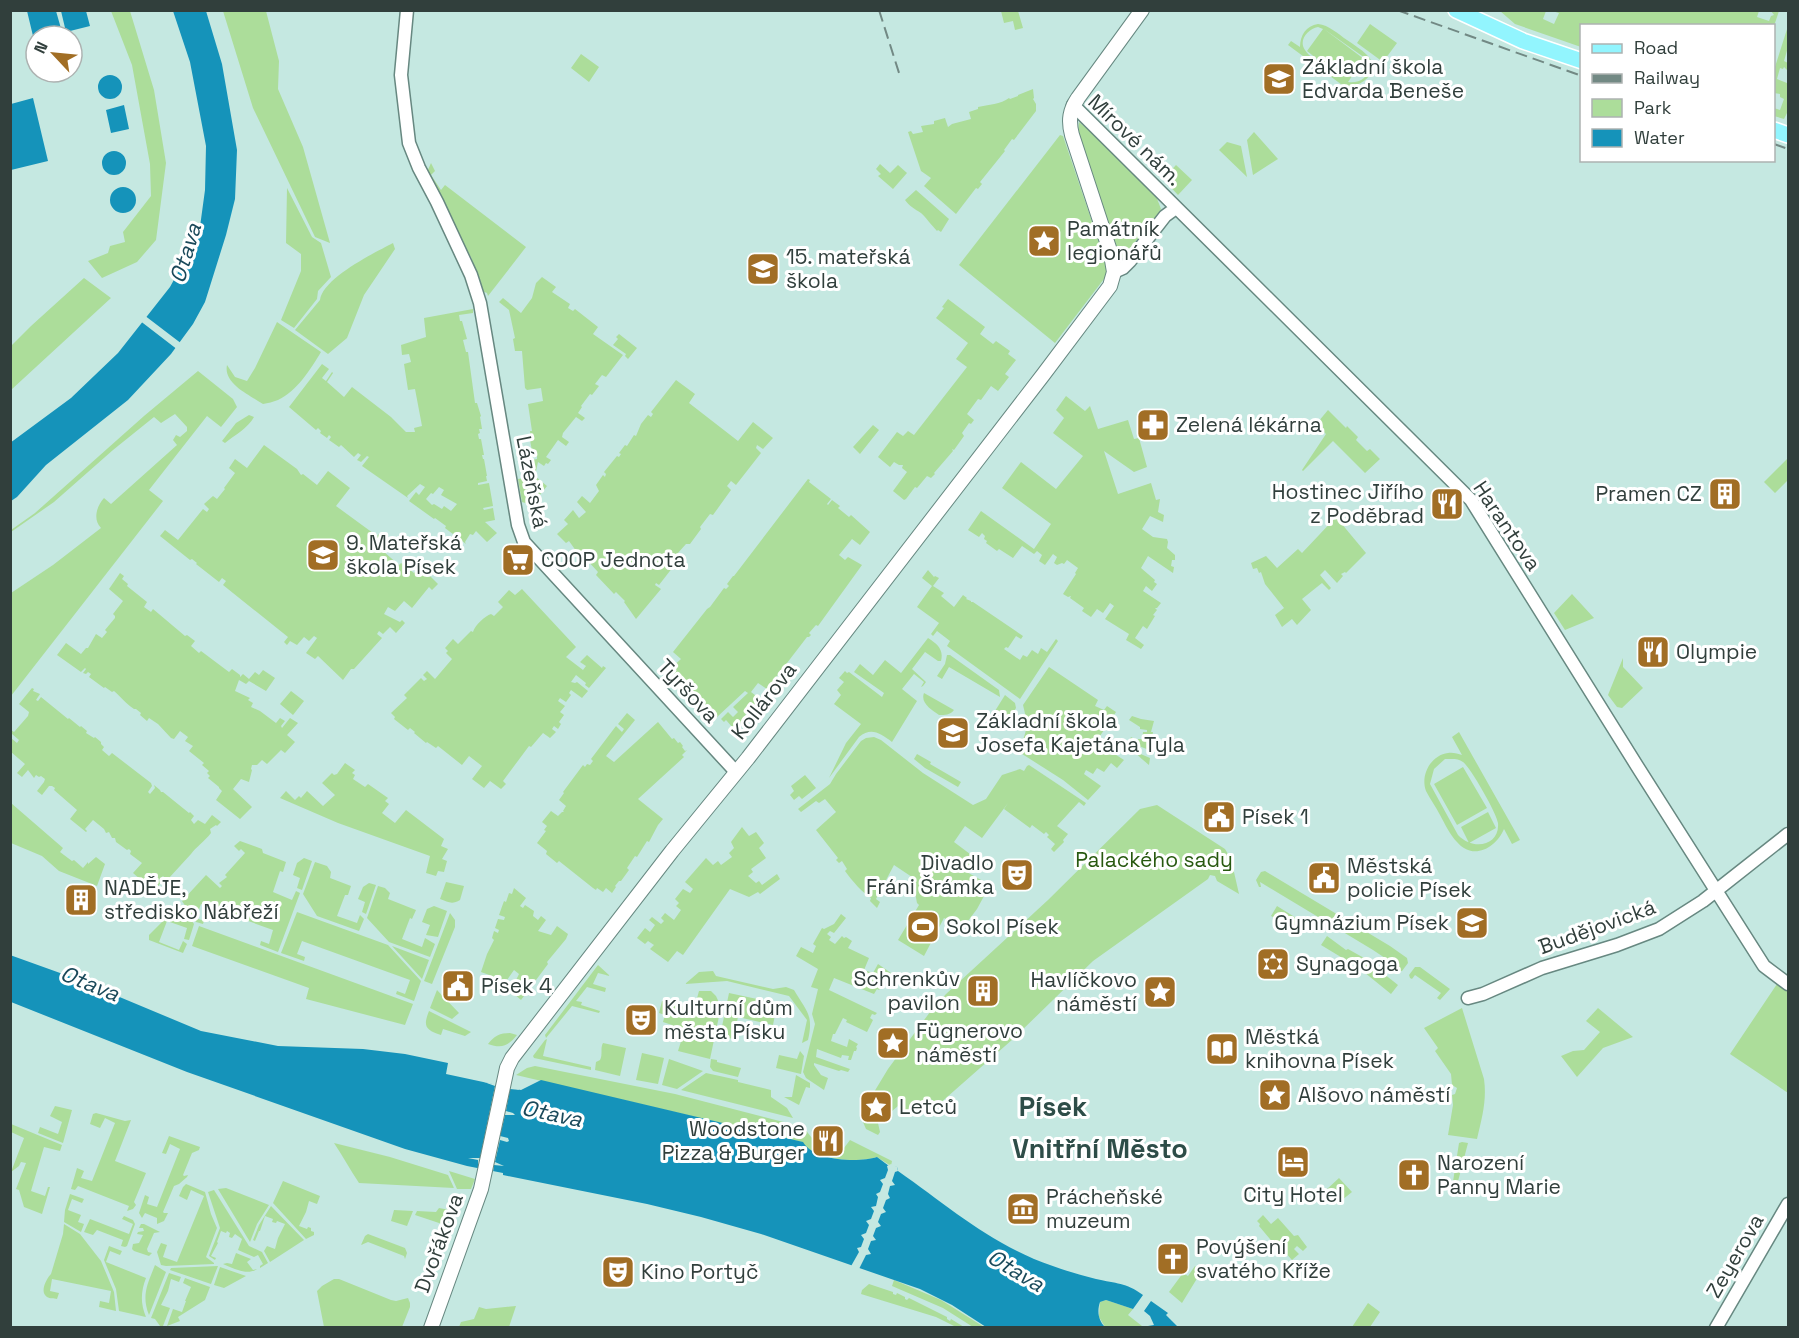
<svg xmlns="http://www.w3.org/2000/svg" width="1799" height="1338" viewBox="0 0 1799 1338" font-family="'Space Grotesk',sans-serif">
  <rect width="100%" height="100%" fill="#c5e8e1"/>
  <path fill="#acdd9a" fill-rule="evenodd" d="M111,11H130L154,90L166,163L156,240L137,262L102,278L88,261L108,253L110,246L125,242L123,232L151,196L150,164L132,65Z
    M223,11H266L279,61L278,89L303,147L330,243L315,237L253,108Z
    M1001,11H1018L1023,28L1015,30L1013,21L1004,23Z
    M1500,11H1546L1543,19L1554,24L1559,13L1552,11H1759L1757,17L1769,21L1771,16L1774,15L1771,11H1779L1774,26H1582L1580,36L1581,37V47L1515,24Z
    M1318,24C1329,25 1338,34 1347,40C1354,45 1361,49 1367,55C1381,68 1367,83 1353,86L1360,92L1357,96L1288,45L1291,41L1300,47C1300,35 1306,26 1318,24ZM1318,27L1323,29L1307,51L1326,66C1320,62 1309,57 1305,50C1298,40 1308,29 1318,27ZM1324,29L1365,58C1374,72 1364,84 1348,82L1364,59Z
    M1370,24L1397,43L1383,62L1357,43Z
    M1788,26V47L1784,61L1788,63V71L1784,67L1783,69L1780,68L1777,79L1787,83L1788,81V113H1787L1784,119L1774,116V108L1780,110L1784,99L1780,97V94L1774,93V94V70Z
    M581,54L599,67L589,82L571,68Z
    M1033,89L1034,98L1033,99L1036,104V111L1014,140L1012,139L1004,150L1005,151L980,182L982,184L978,189L976,188L956,214L924,186L931,178L921,171L908,132L911,131L913,134L923,132L921,126L934,124V121L945,118L948,127L952,124L971,119L969,112L978,109V107C988,105 1001,104 1009,98L1010,99L1018,96V95Z
    M1079,122L1103,142L1156,196L1161,209L1158,214L1122,258L1118,254L1083,149L1078,131Z
    M1254,132L1278,159L1253,175L1247,140Z
    M1060,135L1063,136L1107,266V275L1055,343L959,265Z
    M1227,142L1241,146L1247,177L1219,150Z
    M431,163L435,171L431,175L441,190L445,185L526,247L488,296L487,293L482,291L471,257L463,247L427,172Z
    M880,164L890,173L898,165L907,173L893,189L878,176L881,174L876,169Z
    M1176,165L1192,180L1178,195L1163,179Z
    M287,188L312,237L321,243L331,277L318,291L317,299L294,328L281,320L301,271V254L286,243Z
    M916,190L949,219L941,232L938,230L937,231C932,226 924,215 921,213C915,209 909,206 905,200Z
    M393,243L395,249L364,295L347,338L328,354L295,330L320,300C323,278 374,253 393,243Z
    M542,277L556,287L552,292L570,304L568,308L573,311L575,309L598,327L593,334L623,355L606,377L602,375L595,384L599,386L592,395L590,394L581,406L582,407L578,413L585,418L582,421L576,417L563,433L562,437L569,442L566,446L558,440L546,457L551,460L548,464L546,463L544,466L538,462L535,476L547,486L532,505L522,502L518,479L525,478L524,472L527,471V469L532,468V460L537,459V456H532V451L530,440L531,439L530,431H532L528,404L543,401L541,388L527,390L525,388L522,351H515L513,339L515,338L509,310L499,302L503,298L521,313L532,298L536,283Z
    M84,278L111,298L11,390V346L31,326Z
    M948,299L985,327L980,334L993,344L996,341L1010,351L1008,354L1016,360L1005,374L1009,377L998,391L991,386L981,400L978,399L967,414L974,420L971,424L969,423L962,433L964,436L954,450L952,449L953,451L934,473L935,474L931,478L927,476L917,488L915,487L906,499L904,500L893,491L907,472L902,468L903,465H899L894,462L890,467L878,457L897,432L903,436L908,431L914,435L967,367L956,359L968,343L936,318L944,308L942,307Z
    M473,309V313L459,315L460,321H462L467,339L463,340L466,352H468L475,403H477L481,416L480,417L482,429H479L480,433L478,434L479,439H481L484,455H482L483,459H484L487,476H486L487,481L478,483V485L489,483L493,506L483,508L484,510L493,508L495,520L485,522L497,533L487,542L476,531L473,535L470,534L465,542L466,544L445,528L446,526L435,518L434,519L409,501L416,492L419,495L425,487L420,484L407,496L408,498L362,466L369,457L367,456L361,462L357,460L361,455L358,453L354,457L341,445L339,447L329,440L331,437L329,435L327,438L320,433L321,431L318,428L316,430L289,407L322,364L329,369L322,378L326,381L332,372L333,373L327,382L344,397L352,387L391,417L406,432H415L414,428L422,426L415,389L408,390L404,364L411,362L409,354L402,355L401,345L426,337L424,318ZM439,487L444,490L441,495L457,504L451,511L444,506L442,509L434,504L432,505L426,499L431,493L433,494Z
    M277,322L321,352C311,369 296,392 278,400C273,402 268,403 263,404C250,395 223,384 227,365L235,377L247,381L255,368Z
    M619,334L637,348L628,359L625,356L626,354L613,345L618,339L616,337Z
    M198,371L233,399L237,407L221,427L207,416L149,490L163,501L11,696V593L53,565L101,528C93,520 96,507 104,498L111,504L177,445L173,440L176,435L180,437L187,431V427L175,414L161,423L154,417L113,450L54,502L11,532V530L35,513L144,416Z
    M676,380L695,394L689,403L738,441L753,422L773,438L763,449L757,445L756,448L761,453L736,485L731,481L727,486L731,490L713,515L710,514L700,527L701,529L690,544H686L677,554L676,556L680,558L659,585L656,583L655,585L661,589L636,619L624,602L625,601L616,592L614,594L596,575L598,572L587,560L584,562L569,541L566,543L557,534L568,524L564,520L573,510L579,518L586,512L577,502L582,496L590,503L599,491L596,485L603,475L605,477L606,474L604,472L617,456L619,457L621,454L619,453L625,445L627,446L634,435L636,436L641,424L648,415L651,417L653,414L651,412Z
    M1066,396L1085,411L1090,406L1098,429L1128,420L1134,439L1139,438L1147,467L1134,472L1104,451L1118,494L1151,483L1156,500L1160,499L1158,512L1164,515L1163,522L1150,516L1142,529L1153,537L1167,539L1168,542L1167,548L1175,555V560H1172L1171,566L1174,567L1173,573L1148,556L1141,568L1155,580L1154,582L1157,584L1152,591L1146,586L1143,591L1161,603L1157,608H1155L1157,610L1153,615L1155,616L1147,629L1143,626L1135,638L1144,645L1141,649L1126,640L1129,634L1105,619L1114,606L1110,603L1103,613L1097,609L1091,617L1082,611L1084,608L1070,598L1071,596L1068,597L1063,594L1076,574L1075,573L1078,568L1067,560L1064,564L1062,563L1057,565L1054,563L1057,557L1053,554L1045,565L1039,561L1042,555L1037,551L1034,554L1022,546L1013,558L999,549L997,551L986,543L987,541L984,539L985,536L982,533L979,537L968,530L981,511L1034,549L1051,524L1002,488L1021,462L1056,489L1083,456L1053,433L1064,418L1056,410Z
    M1328,410L1346,428L1347,426L1358,437L1356,440L1367,451L1370,449L1380,459L1365,473L1333,441L1303,471L1302,470L1326,434L1321,429L1323,427L1318,422Z
    M249,415L254,417C248,428 235,435 225,443L222,441L236,423Z
    M873,425L879,430L860,454L853,447Z
    M264,445L297,469L301,475L303,474L317,485L328,471L350,488L336,506L377,536L379,534L389,542L383,551L399,565L401,563L404,565L409,559L414,563L410,570L414,573L418,569L428,577L430,576L438,584L432,590L429,587L412,608L404,601L395,611L388,607L384,614L400,622L402,620L405,623L396,633L390,627L383,634L379,631L377,634L382,638L354,669H351L343,680L318,656L315,659L306,653L317,638L314,636L309,641L304,637L297,645L290,641L287,645L284,642L288,637L223,585L226,581L222,578L219,582L196,564L197,563L192,559L190,560L160,536L165,530L178,540L203,509L207,512L209,509L204,504L213,496L217,499L225,489L224,488L235,473L229,468L235,459L247,468Z
    M1788,458V480L1775,493L1764,482Z
    M808,479L810,480L809,482L831,499L827,504L828,505L832,500L840,506L838,508L849,517L851,515L870,532L860,545L852,539L839,555L845,560L848,557L862,565L818,626L816,625L809,633L811,635L809,637H807L767,689L758,683L751,692L760,699L746,714L735,733L732,730L733,728L726,720L724,722L721,719L728,712L733,717L738,712L733,707L748,693L745,691L717,717L715,713L705,706L670,669L681,659L673,652L707,609L710,607L724,588L726,589L729,586L727,584L733,576H734Z
    M1336,517L1366,553L1346,573L1345,572L1341,574L1343,576L1337,583L1325,570L1320,575L1331,588L1329,590L1322,583L1302,599L1311,610L1297,625L1292,619L1282,627L1275,615L1284,608L1265,584L1261,572L1259,573L1257,568L1253,569L1251,563L1266,556L1277,568L1298,549L1302,553Z
    M928,570L934,577L935,576L939,578L933,586L944,593L941,596L954,607L963,595L967,598L966,599L971,601V602H973L1023,636L1021,639L1016,636L1008,648L1006,647L1004,649L1020,660L1023,655L1027,657L1032,650L1038,654L1041,648L1047,652L1056,639L1058,641L1020,699L947,646L950,641L937,631L933,636L931,634L939,623L917,607L932,586L922,578Z
    M120,573L124,576L122,579L128,584L127,586L147,602L144,607L151,612L153,609L185,636L187,635L195,641L191,646L199,653L201,651L229,672L232,669L240,675V677L243,674L249,679L255,672L259,675L263,670L275,678L266,691L249,681L246,684L239,680L235,691L250,698L248,700L253,703L251,707L260,711L276,723L280,718L285,721L281,726L282,728L290,718L298,723L287,735L295,742L285,753L281,750L267,764L262,760L257,765H252L251,769L252,770L249,782L241,779L233,789L252,807L240,819L216,800L222,791L219,788V787L208,778L210,776L207,773L209,771L202,765L204,763L189,751L193,746L185,741L188,737L180,731L174,739L171,738L158,724L149,718L147,721L140,715L141,713L136,709H134C125,703 121,697 114,691L112,692L105,687L104,688L89,677L91,674L88,672L86,674L83,673L86,669L85,668L81,672L57,655L66,643L81,654L86,648H88L96,634L102,638L107,632L105,630L115,618V616L113,614L123,601L109,589Z
    M522,589L576,647L566,657L583,670L586,666L580,662L587,655L602,668L603,666L606,668L589,688L585,685L586,683L576,675L571,682L575,683L577,682L588,691L582,698L571,690L569,693L571,695L566,702L560,698L558,701L565,706L560,712L564,715L559,722L561,724L558,729L554,726L552,729L556,732L550,738L543,733L531,747L529,746L503,781L506,784L501,789L490,781L484,788L472,779L482,766L469,756L462,765L438,746L436,748L427,742L426,743L414,733L415,732L410,728L408,730L394,719L395,717L391,713L407,698L404,695L421,678L424,681L427,679L423,675L427,671L435,679L452,659L446,653L448,651L445,648L453,639L458,644L471,631L473,632C475,625 485,616 491,614L494,616L503,607L498,602L509,590L515,595Z
    M1572,594L1594,618L1565,630L1554,613Z
    M928,638C937,644 944,649 941,661H938L925,652L912,669L926,682L923,686L921,687L924,682L914,674L902,689L917,701L892,742C880,733 871,727 859,737L829,778L846,743L861,724L834,704L841,695L837,690L844,682L839,678L845,671L847,673L849,672L882,697L884,693L854,672L860,664L873,675L885,660L901,673Z
    M947,655H950L999,690L1000,697L949,667L942,679L937,676L945,664Z
    M1623,658V667L1643,688L1622,708L1617,707L1608,695Z
    M1049,667L1098,700L1095,706L1104,710L1107,706L1116,712L1096,742L1124,760L1117,768L1111,763L1104,772L1097,768L1093,774L1086,770L1084,774L1101,786L1088,800L1063,780L1019,752C1019,746 1022,742 1024,737C1028,726 1026,717 1023,705Z
    M32,688L34,689L33,691L40,694L36,700L38,701L41,697L68,719L69,718L80,727L81,726L87,731L86,733L94,738L95,737L101,742V744L104,747L102,750L109,756L112,753L151,783L152,786L148,792L150,794L155,788L154,785L160,790L161,792H163L189,813L190,812L194,816L191,820L194,824L198,820L205,824L212,815L221,822L217,826L216,825L210,829L211,833C204,842 196,847 191,854L169,878L166,879L163,876L159,880L161,882L157,888L155,887L153,890L151,888L156,883L153,880L148,886L133,873L142,863L130,854L131,851L129,849L127,850L116,842L115,838H112L109,832L106,833L104,829L93,820L85,829L87,831L86,832L70,819L77,810L54,790L55,788L52,786H49L42,795L37,791L44,782L45,779L41,776L39,777L36,775L34,778L28,770L22,777L17,773L25,764L11,752V738L17,743L19,740L12,734L11,736V730L14,732L28,716L29,712L19,704Z
    M291,691L304,701L293,715L280,704Z
    M924,693L954,710C950,715 945,715 939,715C932,710 920,703 924,693Z
    M1005,695L1015,703L1016,708L1009,719L995,711Z
    M627,713L635,720L606,756L614,762L658,722L672,739L674,738L678,743L680,742L683,746L682,747L685,751L687,750L682,755L684,757L638,799L663,819L658,825L649,842L647,841L637,857L635,856L627,868L629,870L621,881H619L615,886L616,887L612,893L606,888L603,892L597,888L596,890L593,888L559,861L557,863L546,854L547,851L537,843L546,831L544,830L547,826L542,822L551,811L558,816L562,812H564L563,811L566,806L559,800L564,793L563,792L583,765L585,767L587,764L590,765L593,761L591,759L616,726L622,732L624,729L618,724Z
    M1132,716L1141,719L1154,721L1151,732H1153L1150,748L1149,750L1139,746L1136,752L1150,758L1149,765C1138,756 1134,753 1130,739L1131,737L1138,741V739H1142L1143,732H1147V730L1140,729V727L1129,720Z
    M1459,732L1520,840L1512,844L1504,829C1496,848 1473,861 1457,842C1450,835 1445,824 1440,815C1436,807 1430,799 1426,791C1420,775 1431,755 1448,753C1453,752 1458,754 1462,755L1452,737ZM1445,759C1452,759 1458,758 1463,762C1471,768 1497,814 1498,823C1500,846 1473,851 1458,835L1430,784L1434,769Z
    M874,737L881,740L923,773L973,805L986,799L1002,775L1020,769L1024,771L1027,766L1029,765L1086,803L1084,806L1079,802L1057,826L1068,834L1063,840L1064,842L1054,852L1051,849L1055,844L1047,837L1049,835L1046,832L1044,834L1032,825L1030,828L1004,809L1008,803L982,838L965,826L954,842L974,857L965,871L990,885L977,909L962,929L944,918L924,956L898,940L919,905L917,903L912,877L894,865L876,899L880,902L877,908L870,901L871,898C863,893 852,881 845,871L847,869L842,861L839,863L836,860L838,858L816,830L836,812L825,799L819,803L816,801L801,812L798,809L830,784L836,774L861,741L866,738Z
    M917,754L931,762L930,764L961,782L958,787L925,768L914,759Z
    M345,763L355,770L352,773L355,775L353,779L365,787L368,784L388,798L385,801L389,804L382,813L395,823L406,810L444,839L441,846L448,849L442,859L447,861L444,872L438,871L436,876L426,873L430,856L338,823L280,798L286,791L295,800L299,796L301,798L307,791L323,806L335,795L322,783L332,773L334,775L337,774Z
    M1463,767L1487,808L1457,825L1434,784Z
    M805,775L816,788L802,799L799,796L794,800L790,795L794,791L791,786Z
    M11,803L63,848L60,852L72,861L74,860L83,868L88,862V864L96,857L105,864L97,886L59,871L42,856L11,843Z
    M1157,805L1225,849L1231,859L1239,894L1217,881L1215,876L1210,875L1208,879L1093,961L1013,1039L938,1105L931,1099L914,1115L910,1111L906,1114L898,1106L878,1123L880,1132L878,1135L866,1129L863,1122L868,1102L888,1069L930,1012L946,994L1048,900L1140,809Z
    M1488,812L1496,828L1469,843L1461,827Z
    M742,827L749,836L756,832L764,843L759,848L766,858L751,869L753,872L748,876L756,883L759,881L762,885L777,874L780,879L760,894L758,892L749,897L730,889L683,955L677,951L668,962L650,949L654,945L648,941L645,944L637,938L645,928L650,932L655,925L649,920L652,917L661,924L664,921L661,918L665,913L674,920L681,910L676,906L679,903L675,899L683,889L690,893L693,889L685,882L706,858L713,865L718,861L721,865L732,857L729,853L734,848L731,842Z
    M240,841L262,849L263,853L286,862L283,872L280,871L273,892L292,900L296,891L300,893L278,952L260,945L261,941L269,944L273,930L201,904L196,918L204,921L203,924L196,922L182,901L206,875L220,888L222,886L219,883L227,877L225,875L245,853L241,849L239,851L234,846Z
    M304,858L312,861L302,890L297,888L300,878L293,875L297,863Z
    M315,862L327,866L331,872L330,878L351,886L348,895H345L337,916L357,923L360,915L364,919L359,931L317,916L303,894Z
    M1265,871L1390,946L1407,958L1408,963L1402,971H1395L1393,969L1391,962L1373,950L1260,882L1261,887H1259L1256,880L1261,872Z
    M446,882L464,886L460,900C452,905 448,902 440,899Z
    M369,883L376,885L366,914L362,912L365,902L358,899L363,887Z
    M378,886L385,888L390,893L388,899L416,910L412,919L410,918L402,939L422,947L425,938L435,944L430,957L389,942L367,918Z
    M514,888L526,898L520,906L523,908L525,905L534,911L533,916L538,920L541,916L546,920L538,931L551,935L557,926L568,934L566,939L547,962L548,964L521,1000L513,993V986L519,974L514,970L507,980H503L481,972L487,954L494,940L492,938L494,931L498,933L499,930L495,928L498,919L504,920L505,917L499,915L504,901L506,902L509,893L512,894Z
    M180,904L194,924L189,940L184,939L187,928L167,921L159,942L179,950L183,941L187,944L183,953L149,940V935Z
    M434,906L447,911L438,937L426,935L430,925L422,922L427,909Z
    M1277,906L1306,924L1301,932L1271,916Z
    M297,912L388,945L421,981L414,1001L396,994L397,991L405,994L410,980L302,941L297,954L305,957L304,961L281,953Z
    M450,913L455,920V927L432,984L424,981Z
    M841,914L846,918L834,933L830,931L827,934L831,937L829,940L835,944L842,936L844,938L846,937L852,941L848,948L869,958L864,970L873,973L878,964L891,973L884,981L885,983L879,990L877,989L874,994L834,978L829,990L877,1013L875,1015L872,1014L870,1018L873,1020L867,1032L846,1022L847,1020L843,1018L835,1034H833L831,1041L847,1047L849,1039L858,1044L856,1047L857,1048L856,1051H854L851,1060H848L849,1056L842,1055L841,1058L817,1049L816,1057L850,1069L848,1072L841,1070L839,1071L814,1063V1065L821,1075L828,1078L824,1090L806,1078L803,1072L815,1024L812,1014L818,989L811,987L818,969L796,956L801,947L813,953L816,946L813,944L822,928L824,929L834,924Z
    M199,926L413,1004L405,1025L306,999L309,988L192,946Z
    M1327,936L1346,950L1348,949L1364,958L1398,985L1391,994L1359,968L1321,945Z
    M392,946L429,960L422,979Z
    M598,965L610,976L598,973L593,984L606,988L605,992L587,987L576,1001L582,1002L581,1005L600,1011L599,1013L572,1006L546,1038L545,1035Z
    M1415,967H1420L1450,989L1440,1000L1437,998L1441,993L1415,975L1412,979L1410,978L1409,975Z
    M713,971L716,976L773,989L786,987L794,990C806,1011 814,1014 808,1040L802,1043L807,1020L789,996L727,981L685,984L699,972Z
    M1777,984L1788,992V1093L1730,1054Z
    M437,990L459,1013L452,1019L430,1008Z
    M699,991H711L716,996L721,1007L710,1059L678,1051L683,1035L680,1031L672,1028V1025L663,1022L665,1015L659,1013L662,1001L694,1009Z
    M729,993L785,1005L789,1011L788,1017L775,1015L773,1025L738,1017L733,1039L720,1036Z
    M1462,1008L1484,1079C1487,1100 1482,1118 1477,1139L1448,1135L1453,1105L1452,1095L1455,1094L1457,1088L1452,1085L1451,1074L1435,1051L1438,1048L1424,1028Z
    M1598,1008L1633,1037L1603,1048L1577,1077L1561,1056L1573,1051L1584,1050L1600,1032L1586,1021Z
    M429,1011L471,1032L465,1036L443,1029L441,1035C425,1030 423,1026 429,1011Z
    M510,1033L517,1035C508,1046 502,1049 488,1044C494,1036 500,1033 510,1033Z
    M547,1039L543,1056L591,1067V1070L534,1058L533,1056L545,1040Z
    M603,1043L626,1048L620,1076L595,1070L596,1062L600,1060C603,1054 600,1048 603,1043Z
    M800,1051L804,1056L801,1074L776,1068L779,1055L797,1059Z
    M642,1053L664,1058L658,1084L636,1080Z
    M669,1059L703,1071L677,1089L662,1085Z
    M711,1059L717,1060V1062L741,1068L738,1077L713,1071L710,1067Z
    M535,1066L675,1094L803,1127C807,1131 810,1136 813,1139C822,1147 833,1147 844,1148L850,1140L892,1161L891,1166L877,1157C858,1163 814,1161 802,1142L516,1075L527,1068Z
    M706,1073L738,1080V1082L771,1090V1097L787,1108L793,1118L681,1090Z
    M796,1075L810,1083V1088L806,1087L799,1105L784,1097H792Z
    M55,1106L72,1110L63,1143L38,1133L40,1127L58,1134L62,1122L50,1116Z
    M96,1113L125,1121L131,1120L115,1161L146,1173L134,1202L136,1205L133,1209L127,1211L129,1206L78,1186L75,1190L71,1189L77,1168L84,1171L81,1178L92,1181L115,1123L105,1118L100,1128L90,1124L93,1114Z
    M11,1124L62,1145L60,1151L44,1147L31,1191L45,1196L48,1187H50L42,1214L24,1207L19,1190L16,1189L26,1163L21,1162L19,1166L11,1172L24,1138L11,1132Z
    M169,1136L200,1147L199,1150L192,1153L183,1175L184,1176L188,1175L187,1177L179,1184L174,1186L163,1212L164,1213H168L164,1221L157,1224V1218L145,1213L142,1218L139,1213L145,1195L149,1197L147,1204L157,1207L180,1149L170,1144L166,1154L162,1153Z
    M1462,1142L1468,1143L1456,1189L1452,1188L1459,1143Z
    M334,1143L390,1157L448,1175L454,1188L359,1183C350,1170 343,1156 334,1143Z
    M449,1171L475,1179L471,1189H457Z
    M1339,1178L1352,1192L1337,1204L1326,1190Z
    M283,1181L320,1196L317,1204L309,1201L306,1212L299,1226L307,1229L308,1227L311,1228V1231L314,1232V1235L306,1239L273,1203Z
    M186,1184L205,1192L211,1214L217,1228L206,1257L214,1263V1264L166,1266L161,1265L157,1252L161,1243L167,1245L163,1257L177,1262L204,1196L191,1190L187,1200L179,1196L183,1187Z
    M226,1188L269,1205L257,1224L250,1242L218,1189Z
    M214,1190L249,1246L262,1252L268,1263L260,1268V1266L263,1264L258,1255L254,1257L238,1250L242,1239L235,1234L232,1238L229,1237L230,1233L227,1231L226,1233L221,1231L217,1242L218,1243L211,1256L216,1258L215,1260L209,1256L220,1228L208,1192Z
    M70,1194L84,1199L82,1203L72,1199L68,1210L81,1215L78,1222L84,1224L81,1232L64,1222L65,1210Z
    M271,1206L304,1240L270,1262L264,1251L267,1246L275,1249L278,1238L285,1224L277,1221L276,1223L272,1222L273,1219L265,1216L260,1231H259L255,1241L253,1240L259,1225Z
    M439,1208L450,1210L445,1225L415,1215L417,1211L436,1212Z
    M394,1210L413,1211L407,1226L391,1221Z
    M1263,1215L1271,1224L1278,1218L1294,1236L1298,1235L1307,1247L1303,1251L1297,1246L1294,1249L1299,1254L1292,1260L1283,1250L1280,1251L1259,1226L1260,1224L1257,1221Z
    M124,1216L133,1220L135,1224L127,1246L125,1247L121,1246L123,1240L97,1230L93,1235L84,1232L90,1219L129,1234L133,1224L122,1219Z
    M64,1224L80,1234L101,1261L114,1292L116,1311L99,1307L100,1301L109,1303L111,1291L52,1279L50,1291L59,1293L57,1299C54,1298 50,1299 47,1297C39,1292 47,1278 51,1274L63,1234Z
    M141,1224H144L160,1232L154,1233L147,1249L148,1252L152,1253L149,1256L134,1251L132,1249L133,1244L139,1243L143,1235L137,1234L138,1232L144,1231L143,1228H139Z
    M368,1234L405,1248L407,1253L405,1259L404,1256L368,1242L361,1245L365,1236Z
    M109,1246L122,1251L120,1255L110,1251L106,1262L146,1278C141,1291 140,1303 146,1317L119,1311L116,1289L104,1260Z
    M236,1253L251,1259L247,1262L253,1270L257,1269C247,1276 233,1268 223,1264L227,1263L232,1264Z
    M155,1265L166,1272L149,1315C141,1295 148,1283 155,1265Z
    M218,1266L211,1284L170,1270L171,1268Z
    M1195,1266L1201,1272L1182,1303L1169,1292L1183,1273L1188,1276Z
    M220,1267L246,1276L224,1288L214,1285Z
    M169,1273L181,1277L179,1282L171,1279L168,1291L161,1305L170,1308L163,1326H160L155,1319L151,1318Z
    M185,1278L210,1287L205,1300L178,1317L180,1321L167,1326L173,1309L182,1312L186,1301H185L191,1287L183,1283Z
    M334,1279H339L391,1300L396,1301L408,1298L410,1303V1307L402,1327H324L317,1291L322,1286Z
    M894,1280L941,1300L984,1327H973L943,1308L892,1286Z
    M869,1284L893,1292V1294L896,1295L897,1293L905,1297V1299L907,1300L909,1298L947,1317V1319L950,1321L951,1319L964,1327H956L936,1317L861,1294L862,1290Z
    M1106,1300L1133,1309L1128,1315L1142,1326L1141,1328L1105,1327L1099,1317L1100,1302Z
    M1368,1303L1380,1312L1370,1327H1352Z
    M516,1306L509,1327H459L461,1322L474,1319L479,1307L486,1309Z"/>
  <path fill="#1593ba" d="M27,11H56L62,32L48,36H36V39L34,40Z
    M61,11H86L90,26L66,32Z
    M173,11H206L222,64L237,150L235,199L226,235L205,302L193,324L171,354L128,400L46,465L17,497L11,501L10,443L71,398L118,353L170,287L199,234L205,190L206,146L190,62Z
    M98 87a12 12 0 1 1 24 0a12 12 0 1 1-24 0Z
    M33,98L48,161L11,170V104Z
    M124,105L129,129L111,133L106,110Z
    M102 163a12 12 0 1 1 24 0a12 12 0 1 1-24 0Z
    M110 200a13 13 0 1 1 26 0a13 13 0 1 1-26 0Z
    M10,955L74,978L201,1031L278,1046L363,1049L405,1054L448,1063L446,1074L521,1090L541,1080L803,1142C814,1161 858,1163 877,1157L889,1166L897,1167L898,1171C944,1203 981,1236 1034,1259C1054,1267 1075,1274 1096,1279C1117,1284 1125,1282 1143,1295L1133,1309L1106,1300L1100,1302C1097,1311 1098,1320 1105,1327H986L952,1305L920,1289L761,1234L701,1217L647,1204L503,1175V1173L467,1166L405,1149L187,1072L11,1002Z
    M1151,1301L1168,1313L1166,1315L1178,1327H1142L1154,1325L1150,1316L1144,1311Z"/>
  <path fill="#c5e8e1" d="M144,315L182,344L178,350L139,320Z
    M484,1082L495,1084L496,1082L511,1085L520,1090L510,1089L506,1111L513,1113L515,1115H505L500,1136L508,1138L509,1141L507,1142L500,1140L495,1162L504,1166L494,1165L493,1172H490L478,1169V1160L468,1158H480L495,1086Z
    M891,1164L897,1167L898,1171L895,1172L892,1181L895,1185L890,1186L888,1194L890,1198L886,1200L883,1208L886,1212L881,1214L878,1222L881,1226L876,1228L873,1236L876,1240L871,1241L868,1249L871,1254L866,1255L858,1271L850,1268L859,1252L857,1248L861,1247L864,1239L861,1235L866,1233L869,1225L866,1221L871,1219L874,1211L871,1207L876,1206L878,1197L876,1194L880,1192L883,1184L880,1180L885,1178L888,1170L887,1166Z"/>
  <g fill="none" stroke-linecap="round" stroke-linejoin="round">
    <defs>
      <path id="tertiary" d="M407,10L401,75L409,143L419,168L437,202L471,275L480,303L518,525L524,542L736,772
        M1073,105L1471,500L1637,766L1764,966L1788,984
        M1114,272L1123,268L1130,261L1165,216L1176,208
        M1468,998L1483,994L1542,968L1617,945L1659,929L1703,901L1788,834
        M1716,1328L1788,1204"/>
      <path id="secondary" d="M431,1328L481,1189L507,1068L512,1058L672,851L748,758L1043,375L1110,286L1114,272L1111,254L1072,135C1068,120 1070,110 1078,98L1142,10"/>
      <path id="primary" d="M1456,10L1523,41L1582,61
        M1774,130L1788,135"/>
    </defs>
    <use href="#tertiary" stroke="#678881" stroke-width="15"/>
    <use href="#secondary" stroke="#678881" stroke-width="16"/>
    <use href="#primary" stroke="#fff" stroke-width="18"/>
    <use href="#tertiary" stroke="#fff" stroke-width="12"/>
    <use href="#secondary" stroke="#fff" stroke-width="14"/>
    <use href="#primary" stroke="#92f5fe" stroke-width="15"/>
    <path stroke="#728984" stroke-width="2" stroke-dasharray="12 6" stroke-linecap="butt" d="M879,10L900,76
      M1397,10L1582,76
      M1774,144L1788,149"/>
  </g>
  <defs>
    <symbol id="school-square" viewBox="-11 -11 22 22"><rect x="-9" y="-9" width="18" height="18" rx="4" fill="#a16e25" stroke="#fff"/><path d="M0-5L7-2L0 1L-7-2ZM-4 1L0 2.5L4 1V4Q0 6-4 4Z" fill="#fff"/></symbol>
    <symbol id="sight-square" viewBox="-11 -11 22 22"><rect x="-9" y="-9" width="18" height="18" rx="4" fill="#a16e25" stroke="#fff"/><path d="M0-6L1.8-2.2L6-1.7L2.9 1.2L3.7 5.4L0 3.3L-3.7 5.4L-2.9 1.2L-6-1.7L-1.8-2.2Z" fill="#fff"/></symbol>
    <symbol id="pharmacy-square" viewBox="-11 -11 22 22"><rect x="-9" y="-9" width="18" height="18" rx="4" fill="#a16e25" stroke="#fff"/><path d="M-2-6h4v4h4v4h-4v4h-4v-4h-4v-4h4Z" fill="#fff"/></symbol>
    <symbol id="building-square" viewBox="-11 -11 22 22"><rect x="-9" y="-9" width="18" height="18" rx="4" fill="#a16e25" stroke="#fff"/><path d="M-4-6H4V6H1V3H-1V6H-4ZM-2.5-4.3h1.7v1.8h-1.7ZM.8-4.3h1.7v1.8H.8ZM-2.5-1h1.7V.8h-1.7ZM.8-1h1.7V.8H.8Z" fill="#fff"/></symbol>
    <symbol id="restaurant-square" viewBox="-11 -11 22 22"><rect x="-9" y="-9" width="18" height="18" rx="4" fill="#a16e25" stroke="#fff"/><path d="M-5-6h1v4h1v-4h1v4h1v-4h1v5L-1.5 .5V6h-2V.5L-5-1ZM5-6V6H3V1.5H1.5Q1.5-4 5-6Z" fill="#fff"/></symbol>
    <symbol id="supermarket-square" viewBox="-11 -11 22 22"><rect x="-9" y="-9" width="18" height="18" rx="4" fill="#a16e25" stroke="#fff"/><path d="M-6-5.5h2.5l.6 2H6L4.5 2H-2.5L-4.4-4H-6ZM-1.5 3.2a1.3 1.3 0 1 0 .1 0ZM3 3.2a1.3 1.3 0 1 0 .1 0Z" fill="#fff"/></symbol>
    <symbol id="civic-square" viewBox="-11 -11 22 22"><rect x="-9" y="-9" width="18" height="18" rx="4" fill="#a16e25" stroke="#fff"/><path d="M-.6-6.5H3V-4.5H.6V-3L4-1V1h2V6H-6V1h2V-1L-.6-3ZM-1.2 2.5V6h2.4V2.5Z" fill="#fff"/></symbol>
    <symbol id="theatre-square" viewBox="-11 -11 22 22"><rect x="-9" y="-9" width="18" height="18" rx="4" fill="#a16e25" stroke="#fff"/><path d="M-5-5.5Q0-4 5-5.5V0Q5 5 0 6Q-5 5-5 0ZM-3.3-2.5H-1v1.5H-3.3ZM1-2.5H3.3v1.5H1ZM-2.8 1Q0 5.5 2.8 1Z" fill="#fff"/></symbol>
    <symbol id="stadium-square" viewBox="-11 -11 22 22"><rect x="-9" y="-9" width="18" height="18" rx="4" fill="#a16e25" stroke="#fff"/><path d="M0-5a6.5 5 0 1 0 0 10a6.5 5 0 1 0 0-10ZM-3.5-1.8h7v3.6h-7Z" fill="#fff"/></symbol>
    <symbol id="synagogue-square" viewBox="-11 -11 22 22"><rect x="-9" y="-9" width="18" height="18" rx="4" fill="#a16e25" stroke="#fff"/><path d="M0-6.5L5.6 3.2H-5.6ZM0 6.5L5.6-3.2H-5.6Z" fill="#fff"/></symbol>
    <symbol id="library-square" viewBox="-11 -11 22 22"><rect x="-9" y="-9" width="18" height="18" rx="4" fill="#a16e25" stroke="#fff"/><path d="M-6-4Q-3-5.5-.7-3.5V5Q-3 3-6 4ZM6-4Q3-5.5 .7-3.5V5Q3 3 6 4Z" fill="#fff"/></symbol>
    <symbol id="hotel-square" viewBox="-11 -11 22 22"><rect x="-9" y="-9" width="18" height="18" rx="4" fill="#a16e25" stroke="#fff"/><path d="M-6-4.5h1.5V1H6V5H4.5V3h-9V5H-6ZM-4 0a1.8 1.8 0 1 1 3.6 0ZM.5 0V-2.5h3Q6-2.5 6 0Z" fill="#fff"/></symbol>
    <symbol id="church-square" viewBox="-11 -11 22 22"><rect x="-9" y="-9" width="18" height="18" rx="4" fill="#a16e25" stroke="#fff"/><path d="M-1.2-6h2.4v3.5h3.3v2.4h-3.3V6h-2.4V-.1h-3.3v-2.4h3.3Z" fill="#fff"/></symbol>
    <symbol id="museum-square" viewBox="-11 -11 22 22"><rect x="-9" y="-9" width="18" height="18" rx="4" fill="#a16e25" stroke="#fff"/><path d="M0-6L6-3V-2H-6V-3ZM-5-1h2V3h-2ZM-1-1h2V3h-2ZM3-1h2V3H3ZM-6 4H6V6H-6Z" fill="#fff"/></symbol>
  </defs>
  <g fill-rule="evenodd">
    <use href="#school-square" x="1260" y="60" width="38" height="38"/>
    <use href="#sight-square" x="1025" y="222" width="38" height="38"/>
    <use href="#school-square" x="744" y="250" width="38" height="38"/>
    <use href="#pharmacy-square" x="1134" y="406" width="38" height="38"/>
    <use href="#building-square" x="1706" y="475" width="38" height="38"/>
    <use href="#restaurant-square" x="1428" y="485" width="38" height="38"/>
    <use href="#school-square" x="304" y="536" width="38" height="38"/>
    <use href="#supermarket-square" x="499" y="541" width="38" height="38"/>
    <use href="#restaurant-square" x="1634" y="633" width="38" height="38"/>
    <use href="#school-square" x="934" y="714" width="38" height="38"/>
    <use href="#civic-square" x="1200" y="798" width="38" height="38"/>
    <use href="#theatre-square" x="998" y="856" width="38" height="38"/>
    <use href="#civic-square" x="1305" y="859" width="38" height="38"/>
    <use href="#building-square" x="62" y="881" width="38" height="38"/>
    <use href="#school-square" x="1453" y="904" width="38" height="38"/>
    <use href="#stadium-square" x="904" y="908" width="38" height="38"/>
    <use href="#synagogue-square" x="1254" y="945" width="38" height="38"/>
    <use href="#civic-square" x="439" y="967" width="38" height="38"/>
    <use href="#building-square" x="964" y="972" width="38" height="38"/>
    <use href="#sight-square" x="1141" y="973" width="38" height="38"/>
    <use href="#theatre-square" x="622" y="1001" width="38" height="38"/>
    <use href="#sight-square" x="874" y="1024" width="38" height="38"/>
    <use href="#library-square" x="1203" y="1030" width="38" height="38"/>
    <use href="#sight-square" x="1256" y="1076" width="38" height="38"/>
    <use href="#sight-square" x="857" y="1088" width="38" height="38"/>
    <use href="#restaurant-square" x="809" y="1122" width="38" height="38"/>
    <use href="#hotel-square" x="1274" y="1143" width="38" height="38"/>
    <use href="#church-square" x="1395" y="1156" width="38" height="38"/>
    <use href="#museum-square" x="1004" y="1190" width="38" height="38"/>
    <use href="#church-square" x="1154" y="1240" width="38" height="38"/>
    <use href="#theatre-square" x="599" y="1253" width="38" height="38"/>
  </g>
  <g text-anchor="middle" stroke-width="6" stroke-linejoin="round" paint-order="stroke">
    <g font-size="21" fill="#313f3c" stroke="#fff" text-anchor="start">
      <text x="1302" y="74">Základní škola<tspan x="1302" dy="24">Edvarda Beneše</tspan></text>
      <text x="1067" y="236">Památník<tspan x="1067" dy="24">legionářů</tspan></text>
      <text x="786" y="264">15. mateřská<tspan x="786" dy="24">škola</tspan></text>
      <text x="1176" y="432">Zelená lékárna</text>
      <text x="1424" y="499" text-anchor="end">Hostinec Jiřího<tspan x="1424" dy="24">z Poděbrad</tspan></text>
      <text x="1702" y="501" text-anchor="end">Pramen CZ</text>
      <text x="346" y="550">9. Mateřská<tspan x="346" dy="24">škola Písek</tspan></text>
      <text x="541" y="567">COOP Jednota</text>
      <text x="1676" y="659">Olympie</text>
      <text x="976" y="728">Základní škola<tspan x="976" dy="24">Josefa Kajetána Tyla</tspan></text>
      <text x="1242" y="824">Písek 1</text>
      <text x="994" y="870" text-anchor="end">Divadlo<tspan x="994" dy="24">Fráni Šrámka</tspan></text>
      <text x="1347" y="873">Městská<tspan x="1347" dy="24">policie Písek</tspan></text>
      <text x="104" y="895">NADĚJE,<tspan x="104" dy="24">středisko Nábřeží</tspan></text>
      <text x="1449" y="930" text-anchor="end">Gymnázium Písek</text>
      <text x="946" y="934">Sokol Písek</text>
      <text x="1296" y="971">Synagoga</text>
      <text x="960" y="986" text-anchor="end">Schrenkův<tspan x="960" dy="24">pavilon</tspan></text>
      <text x="1137" y="987" text-anchor="end">Havlíčkovo<tspan x="1137" dy="24">náměstí</tspan></text>
      <text x="481" y="993">Písek 4</text>
      <text x="664" y="1015">Kulturní dům<tspan x="664" dy="24">města Písku</tspan></text>
      <text x="916" y="1038">Fügnerovo<tspan x="916" dy="24">náměstí</tspan></text>
      <text x="1245" y="1044">Městká<tspan x="1245" dy="24">knihovna Písek</tspan></text>
      <text x="1298" y="1102">Alšovo náměstí</text>
      <text x="899" y="1114">Letců</text>
      <text x="805" y="1136" text-anchor="end">Woodstone<tspan x="805" dy="24">Pizza &amp; Burger</tspan></text>
      <text x="1437" y="1170">Narození<tspan x="1437" dy="24">Panny Marie</tspan></text>
      <text x="1293" y="1202" text-anchor="middle">City Hotel</text>
      <text x="1046" y="1204">Prácheňské<tspan x="1046" dy="24">muzeum</tspan></text>
      <text x="1196" y="1254">Povýšení<tspan x="1196" dy="24">svatého Kříže</tspan></text>
      <text x="641" y="1279">Kino Portyč</text>
    </g>
    <g font-size="21" fill="#313f3c" stroke="#fff">
      <text transform="translate(1135 140) rotate(44)" y="7">Mírové nám.</text>
      <text transform="translate(532 482) rotate(79)" y="7">Lázeňská</text>
      <text transform="translate(1507 526) rotate(56)" y="7">Harantova</text>
      <text transform="translate(688 691) rotate(47)" y="7">Tyršova</text>
      <text transform="translate(764 701) rotate(-52)" y="7">Kollárova</text>
      <text transform="translate(1597 927) rotate(-20)" y="7">Budějovická</text>
      <text transform="translate(439 1243) rotate(-70)" y="7">Dvořákova</text>
      <text transform="translate(1735 1256) rotate(-60)" y="7">Zeyerova</text>
    </g>
    <g font-size="21" fill="#285910" stroke="#fff">
      <text x="1154" y="867">Palackého sady</text>
    </g>
    <g font-size="22" font-style="italic" fill="#1a495a" stroke="#fff">
      <text transform="translate(185 253) rotate(-73)" y="8">Otava</text>
      <text transform="translate(90 983) rotate(22)" y="8">Otava</text>
      <text transform="translate(552 1113) rotate(12)" y="8">Otava</text>
      <text transform="translate(1016 1270) rotate(31)" y="8">Otava</text>
    </g>
    <g font-size="27" font-weight="bold" fill="#2e4d48" stroke="#fff">
      <text x="1053" y="1116">Písek</text>
      <text x="1100" y="1158">Vnitřní Město</text>
    </g>
  </g>
  <rect width="1799" height="1338" fill="none" stroke="#313f3c" stroke-width="24"/>
  <rect x="1580" y="24" width="195" height="138" fill="#ffffff" stroke="#adb2b1" stroke-width="1.5"/>
  <rect x="1592" y="44" width="30" height="9" fill="#92f5fe" stroke="#adb2b1" stroke-width="1.5"/>
  <text x="1634" y="54" font-size="18" fill="#313f3c">Road</text>
  <rect x="1592" y="74" width="30" height="9" fill="#728984" stroke="#adb2b1" stroke-width="1.5"/>
  <text x="1634" y="84" font-size="18" fill="#313f3c">Railway</text>
  <rect x="1592" y="99" width="30" height="18" fill="#acdd9a" stroke="#adb2b1" stroke-width="1.5"/>
  <text x="1634" y="114" font-size="18" fill="#313f3c">Park</text>
  <rect x="1592" y="129" width="30" height="18" fill="#1593ba" stroke="#adb2b1" stroke-width="1.5"/>
  <text x="1634" y="144" font-size="18" fill="#313f3c">Water</text>
  <g transform="translate(54 54) rotate(296)"><circle r="28" fill="#ffffff" stroke="#adb2b1" stroke-width="1.5"/>
  <path d="M0-4.5L10 22L0 15L-10 22Z" fill="#a16e25"/>
  <text y="-9" font-size="16" font-weight="bold" text-anchor="middle" fill="#313f3c">N</text>
  </g>
</svg>
